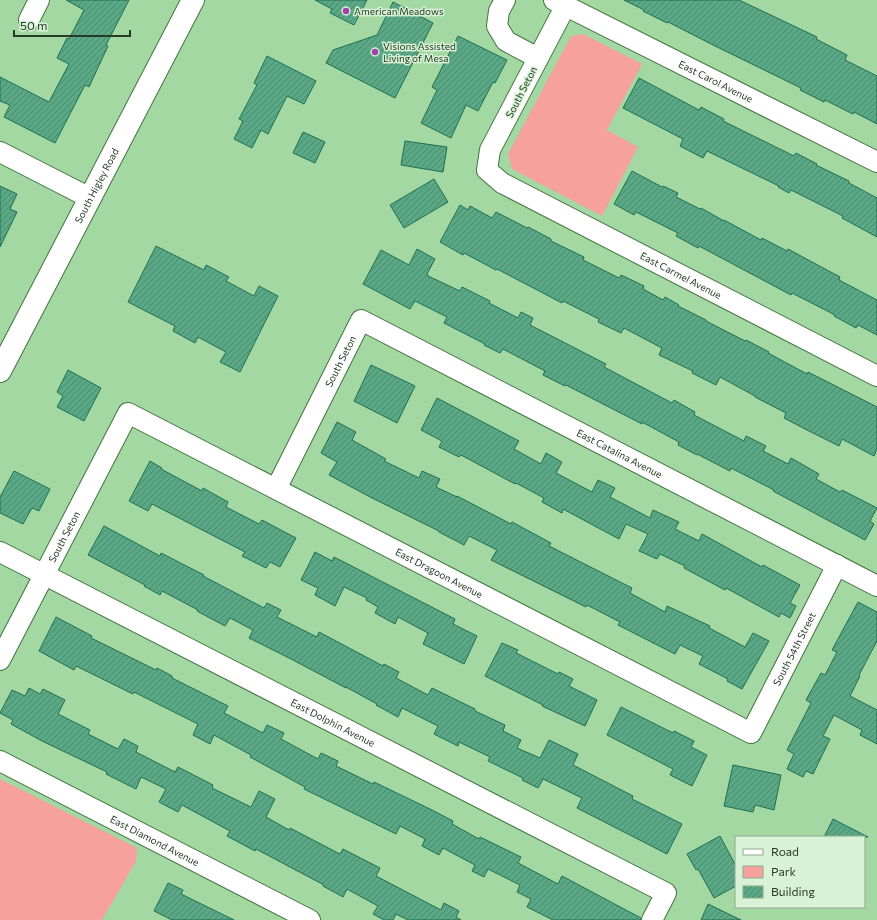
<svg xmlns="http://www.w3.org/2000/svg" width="877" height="920" viewBox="0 0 877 920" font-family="Commissioner,sans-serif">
  <defs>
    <pattern id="building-hatch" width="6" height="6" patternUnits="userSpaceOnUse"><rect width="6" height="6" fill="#5ba886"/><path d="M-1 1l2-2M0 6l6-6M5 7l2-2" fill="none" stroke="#4b8a6d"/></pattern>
  </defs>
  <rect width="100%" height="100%" fill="#a4d8a2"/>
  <path fill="#f6a19c" d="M583,34L642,64L607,130L638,147L602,216L512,169L508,154L571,36Z
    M0,779L137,848L136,861L102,920H0Z"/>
  <path fill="url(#building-hatch)" stroke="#1e7051" d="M66,0H129L106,45L108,46L89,87L85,85L55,143L4,117L10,105L0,101V77L49,102L69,64L57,58L67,38L69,39L84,10Z
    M315,0H367L354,25L330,13L332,9Z
    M624,0H739L817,37L816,39L847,55L845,60L877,76V124L854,112L853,114L825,100L824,102L800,90L801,88L713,45L668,22L667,23L643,11L644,10Z
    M393,2L433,23L395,98L326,63L333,50L377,35Z
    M458,36L507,60L495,83L493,82L478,111L466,105L451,138L421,123L437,90L432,87Z
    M267,56L316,81L304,104L287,96L268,134L261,130L252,148L234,139L243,121L239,119L257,85L254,83Z
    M639,78L699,110L701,107L724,119L723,121L794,156L796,153L817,164L816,165L849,181V183L877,198V237L842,218L843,216L791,190L789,193L778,187L779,186L707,151L703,158L680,146L683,139L623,108Z
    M303,132L325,142L315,163L293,153Z
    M405,141L447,147L443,172L401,165Z
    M632,171L662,187L663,186L678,193L676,197L700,209L701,208L724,221V220L761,240L762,238L787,251L788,249L840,277L839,280L877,300V335L858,325L856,328L834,316L835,315L792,293L791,295L699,246L698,248L676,236L678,233L636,212L634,215L614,204Z
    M434,179L448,202L404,228L390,205Z
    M0,186L17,194L10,209L17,212L0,247Z
    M460,205L468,210L470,206L492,218L496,212L527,228L528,227L551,239V241L584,257L583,260L619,278L621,275L644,286L643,289L663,300L665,297L679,305L678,306L706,320V321L745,341L746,340L769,352L768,353L807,374L808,372L877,407V449L874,456L842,439L839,446L805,429L784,418L786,413L755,397V396L720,377L716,385L692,373L693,371L659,355L662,348L624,328L621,333L598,322L599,319L563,301L562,303L497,269L496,270L464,253L463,255L440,242Z
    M156,246L204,270L206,265L229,277L226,281L254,296L259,286L278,296L240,372L220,362L226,352L198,337L195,343L173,331L175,326L128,302Z
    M417,249L435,259L427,274L428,275V276L460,291L462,287L490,301L489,303L518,318L521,312L533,318L530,325L606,364L604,367L672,403L674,400L695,412L694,415L744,441L746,436L766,446L763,451L788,464L791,458L819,474L816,479L840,492L842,490L877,508L870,521L874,524L865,540L773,491L774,490L731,468L730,471L697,454V455L678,445L679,442L642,422V424L566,385L565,386L543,375L545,371L503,349L500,353L484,345L485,344L444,323L447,317L415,301L410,309L363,284L381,250L409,265Z
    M371,365L415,386L397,423L354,401Z
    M68,370L101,388L84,421L57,407L63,396L57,392Z
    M437,398L519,441L514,449L541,464L546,453L562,462L556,473L592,492L598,480L615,488L610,497L650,518L653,510L679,522L675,529L699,541L702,534L762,567L763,565L800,585L790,603L796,606L790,618L781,613L779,617L726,588L725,590L684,568L685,566L660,554L657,559L639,551L648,534L626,524L619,539L563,509L562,513L542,502L544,498L516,483L515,484L461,455L459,457L439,447L442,441L421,430Z
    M337,422L356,432L352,440L386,459L384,461L419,478L422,471L440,479L436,487L457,497V496L511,524L512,522L551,543L549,546L632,588L630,593L665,612L667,606L710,626L709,628L745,647L753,633L769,641L742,689L727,681L728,679L699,664L703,656L680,645L675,654L618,625L620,622L587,605L586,607L491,560L497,550L469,536L464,545L439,532V531L372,498L329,475L337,462L321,453Z
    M150,461L162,468L161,469L202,491L203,488L228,502L226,507L259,524L262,520L296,538L280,567L270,562L266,568L242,556L245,552L152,504L148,511L129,501Z
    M14,471L50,489L39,511L32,508L23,524L0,513V497Z
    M104,526L160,556L161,553L204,575L203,576L264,608L267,603L281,610L277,617L317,637L319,632L383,666L384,664L399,672L396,678L428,695L432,688L475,709V711L505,725L503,731L521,740L517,748L540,758L549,740L578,754L573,765L633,796L632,799L682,824L667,854L577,808L582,798L543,779L538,788L522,780L523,778L488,761L490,757L459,742L458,746L434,734L438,726L402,708L398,717L376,705L377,704L346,687V688L291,659L249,638L253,630L230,618L225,626L197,611L198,610L162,591L160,595L144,586L145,585L88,555Z
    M315,552L332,561L334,557L455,619L453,624L477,636L464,664L423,644L428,633L398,617L395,624L375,613L378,607L366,600L367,598L344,587L335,606L315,595L318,588L301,580Z
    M858,602L877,612V641L859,675L860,676L850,696L877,710V744L860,735L862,730L834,715L823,736L830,739L813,774L806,771L803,777L787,769L794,754L787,750L811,703L806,700L821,673L825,675L837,652L832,650Z
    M56,617L92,636L91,638L156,670L157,668L172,676V678L228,706L224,713L263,733L267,725L284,733L281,739L318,759L321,753L338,761L336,766L373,784L374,782L432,810L453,821L452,824L479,839L480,837L521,857L518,863L558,884L562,876L641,918V920H553L527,907L531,899L517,892L520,885L488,869L484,877L472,871L475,865L443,848L439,855L422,846L425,839L400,826L396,834L304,789L305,787L250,757L251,755L214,735L210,744L193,735L198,724L134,692L133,694L76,666L74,670L39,651Z
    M502,643L518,650L516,653L558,674L559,672L573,679L569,686L597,700L585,726L542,706L543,705L485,676Z
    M29,688L40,694L43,689L65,700L58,714L90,730L88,734L118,749L124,739L138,746L136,752L175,772L178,767L213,785L212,788L251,807L259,791L275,799L266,817L289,830L290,828L340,854L343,849L380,868L376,876L441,910L444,903L459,911L456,917L461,920H408L396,914L393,920H384L373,914L378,906L347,889L343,897L323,886L324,885L256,849L255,851L227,836L230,831L182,805L178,812L159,802L166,789L141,777L136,789L106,774L107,772L42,741L11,724L13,720L0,713L12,690L25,696Z
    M621,707L673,733L674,731L694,741L691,747L707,755L692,786L670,775L673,769L607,735Z
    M733,765L781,775L774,810L755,805L753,812L724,806Z
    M833,819L868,837H824Z
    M720,836L736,866V886L714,898L698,869L696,870L687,854Z
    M168,883L183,890L181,894L234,920H172L154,911Z
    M708,904L741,920H701Z"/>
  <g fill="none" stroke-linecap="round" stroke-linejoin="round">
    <defs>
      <g id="minor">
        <path d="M505,0L499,11L497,26L506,41L538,58"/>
        <path id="s1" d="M554,0L877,162"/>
        <path id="s2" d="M566,5L490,150L487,170L502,183L877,376"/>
        <path d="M29,20L39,0"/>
        <path d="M0,152L90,198"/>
        <path id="s3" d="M276,489L361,320L877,586"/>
        <path id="s4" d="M0,552L666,893L652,920"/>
        <path id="s5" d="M0,660L128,413L751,733L837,565"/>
        <path id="s6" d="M0,761L310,920"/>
      </g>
      <g id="major">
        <path id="s7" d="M0,371L193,0"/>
      </g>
    </defs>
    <use href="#minor" stroke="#437341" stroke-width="22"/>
    <use href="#major" stroke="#437341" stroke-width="24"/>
    <use href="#minor" stroke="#fff" stroke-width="20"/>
    <use href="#major" stroke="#fff" stroke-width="22"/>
  </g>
  <g fill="#a142ab" stroke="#d7f2d6" stroke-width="1.5">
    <circle cx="346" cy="11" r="4"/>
    <circle cx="375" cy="52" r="4"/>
  </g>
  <g text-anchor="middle" stroke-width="3" stroke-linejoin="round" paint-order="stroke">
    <g font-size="10" fill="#263b25" stroke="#d7f2d6" text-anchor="start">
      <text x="354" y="15">American Meadows</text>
      <text x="383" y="50">Visions Assisted<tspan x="383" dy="12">Living of Mesa</tspan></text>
    </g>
    <g font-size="10" fill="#263b25" stroke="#d7f2d6">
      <text dy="4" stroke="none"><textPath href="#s1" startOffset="181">East Carol Avenue</textPath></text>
      <text transform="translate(521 92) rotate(-63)" y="4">South Seton</text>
      <text dy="4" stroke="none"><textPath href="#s7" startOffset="209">South Higley Road</textPath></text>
      <text dy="4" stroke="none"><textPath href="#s2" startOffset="405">East Carmel Avenue</textPath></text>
      <text dy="4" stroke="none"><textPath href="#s3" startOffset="143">South Seton</textPath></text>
      <text dy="4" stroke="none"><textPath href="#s3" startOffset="480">East Catalina Avenue</textPath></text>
      <text dy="4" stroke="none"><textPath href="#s5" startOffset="139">South Seton</textPath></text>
      <text dy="4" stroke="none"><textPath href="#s5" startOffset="628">East Dragoon Avenue</textPath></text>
      <text dy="4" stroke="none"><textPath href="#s5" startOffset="1073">South 54th Street</textPath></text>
      <text dy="4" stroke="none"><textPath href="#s4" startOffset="374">East Dolphin Avenue</textPath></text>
      <text dy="4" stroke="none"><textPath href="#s6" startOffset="174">East Diamond Avenue</textPath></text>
    </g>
  </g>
  <rect x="735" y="836" width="130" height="72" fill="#d7f2d6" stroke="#90a98f"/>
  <rect x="743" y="849" width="20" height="6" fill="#ffffff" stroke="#90a98f"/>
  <text x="771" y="856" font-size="12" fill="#263b25">Road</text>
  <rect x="743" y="866" width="20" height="12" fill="#f6a19c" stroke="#90a98f"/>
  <text x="771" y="876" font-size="12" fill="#263b25">Park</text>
  <rect x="743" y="886" width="20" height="12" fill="url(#building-hatch)" stroke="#90a98f"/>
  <text x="771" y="896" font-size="12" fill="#263b25">Building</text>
  <path d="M14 30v6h116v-6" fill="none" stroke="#263b25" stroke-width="2"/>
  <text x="20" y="30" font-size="12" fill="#263b25" stroke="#d7f2d6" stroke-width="3" paint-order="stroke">50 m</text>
</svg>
